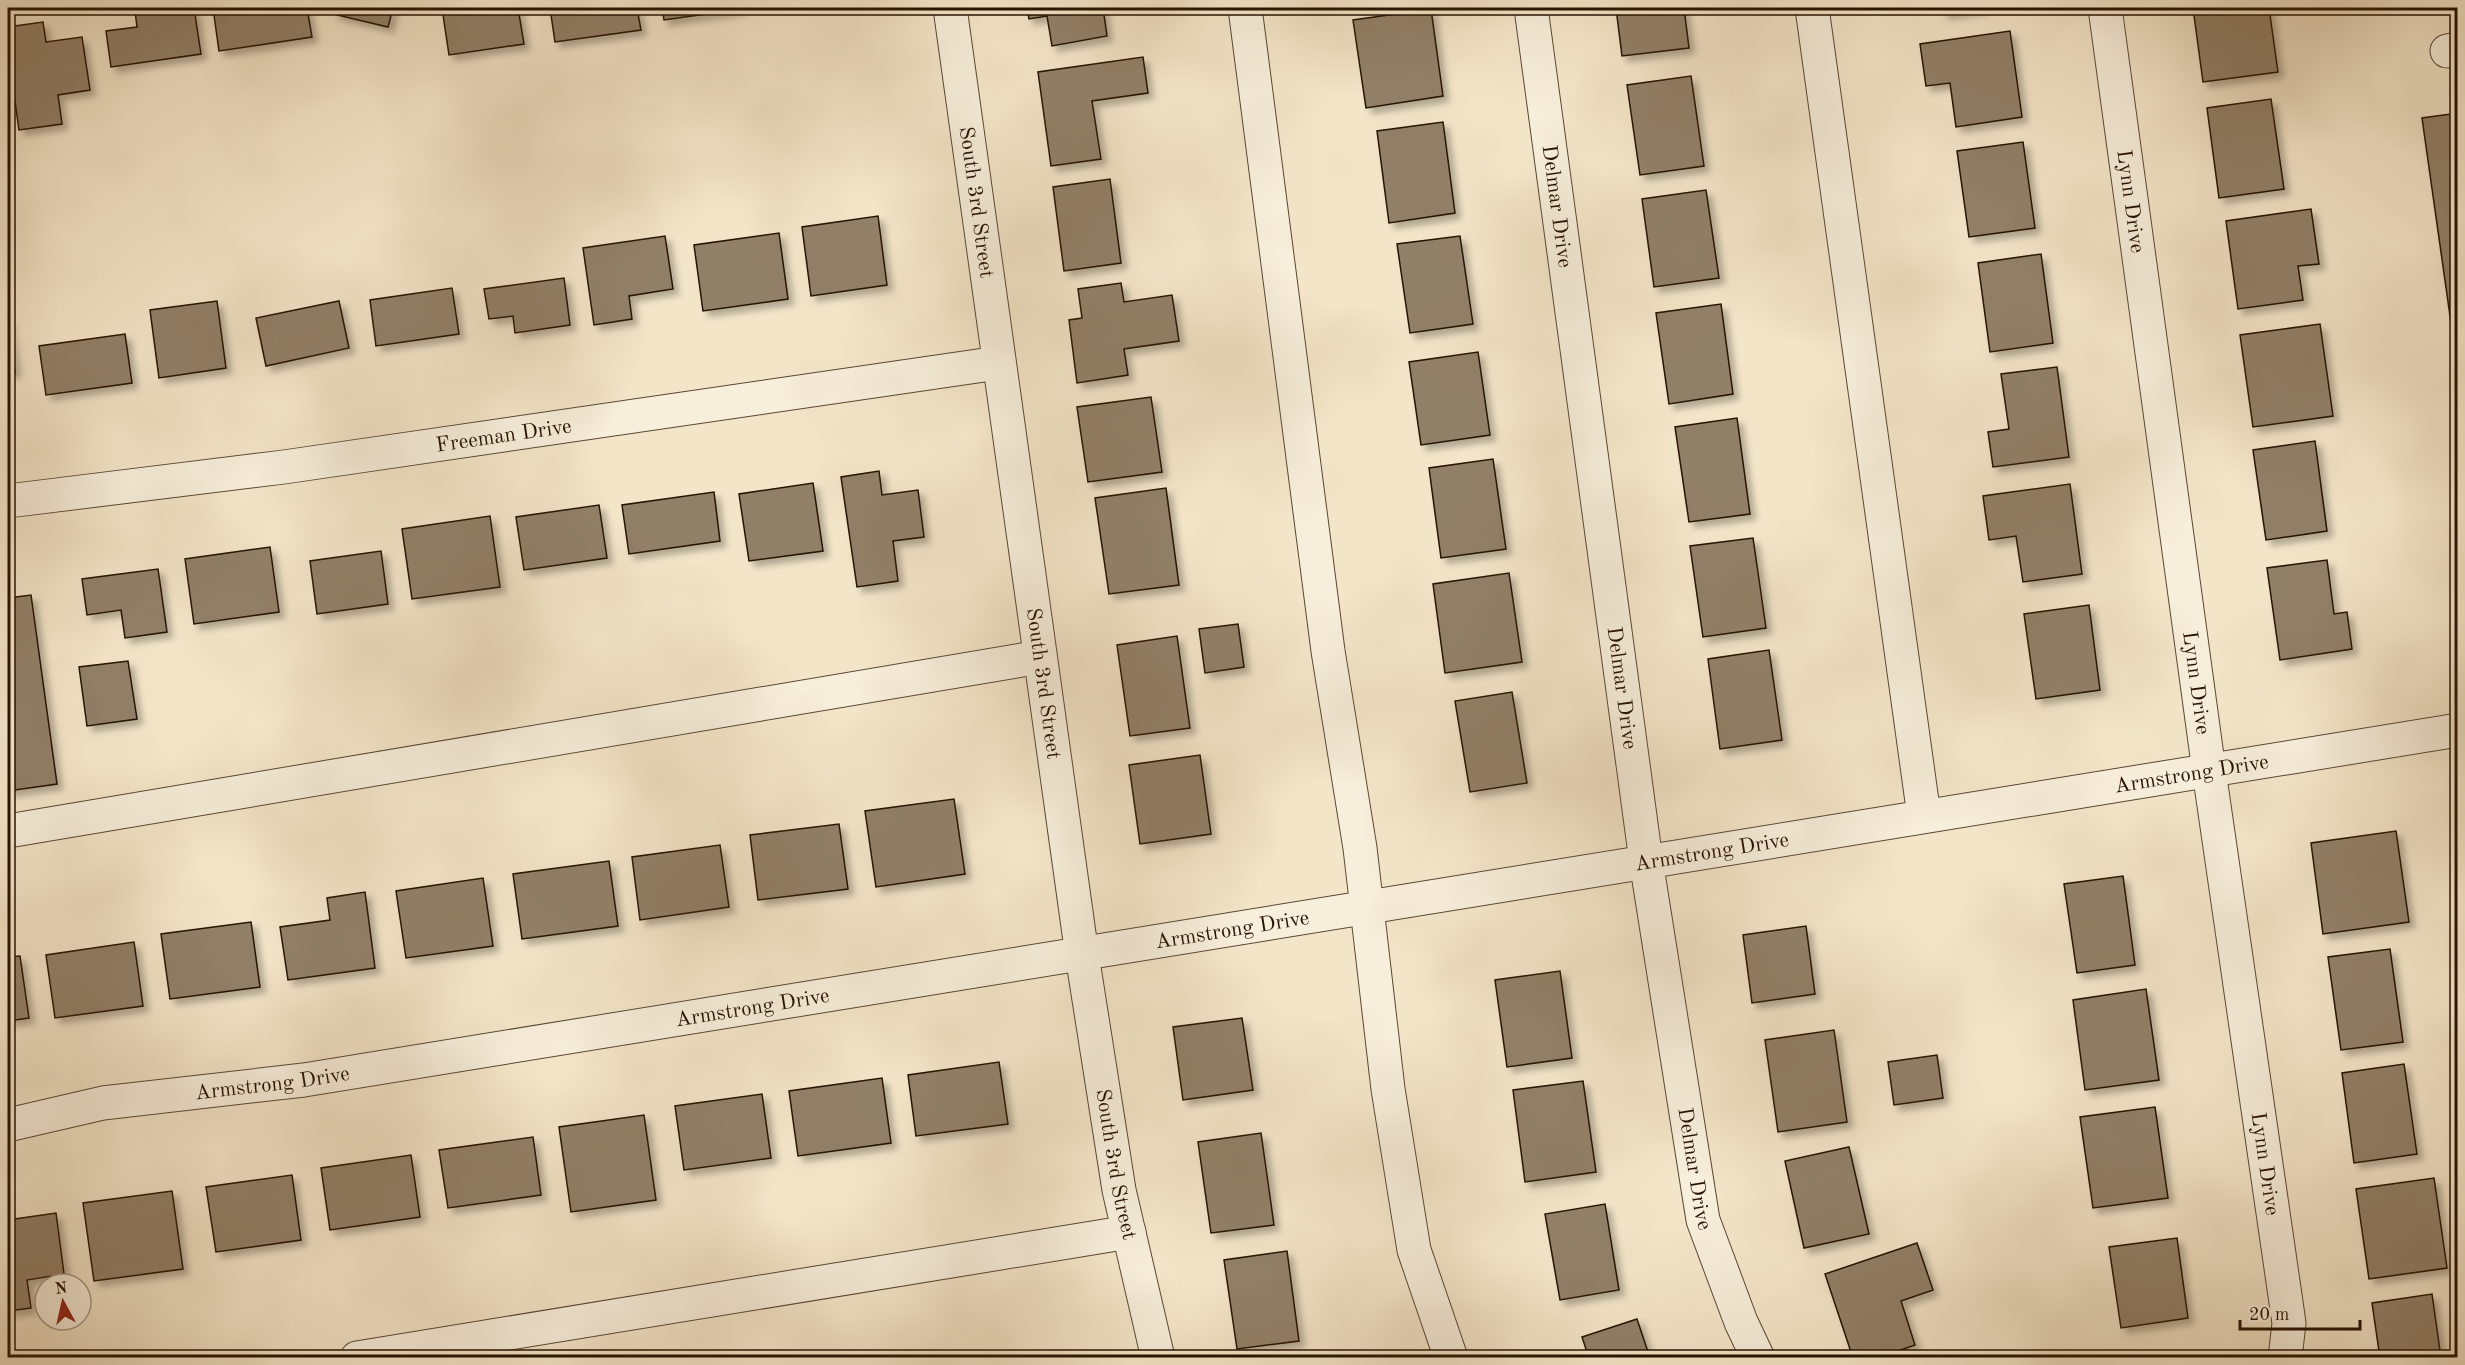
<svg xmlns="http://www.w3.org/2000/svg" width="2465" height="1365" viewBox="0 0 2465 1365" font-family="'Old Standard TT',serif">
  <defs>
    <filter id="shadow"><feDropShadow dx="5.5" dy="5.5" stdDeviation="3" flood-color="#0004"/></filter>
  </defs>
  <rect width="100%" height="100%" fill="#f3e5c8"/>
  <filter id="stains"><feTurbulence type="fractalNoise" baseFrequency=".00333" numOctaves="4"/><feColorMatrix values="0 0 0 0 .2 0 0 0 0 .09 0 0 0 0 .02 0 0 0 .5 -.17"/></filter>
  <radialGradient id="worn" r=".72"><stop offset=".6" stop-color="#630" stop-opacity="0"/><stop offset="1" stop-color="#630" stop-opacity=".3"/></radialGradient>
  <path fill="#918068" stroke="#271200" stroke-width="1.5" filter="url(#shadow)" d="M159,8H194L201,54L111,67L106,31L137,27L135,11Z
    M213,8H307L312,37L219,51Z
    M334,8H393L388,27L333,14Z
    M442,8H518L524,44L449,55Z
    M550,8H637L641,30L555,42Z
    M662,8H742V9L664,20Z
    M1027,8H1103L1107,36L1052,46L1047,16L1029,19Z
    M1616,8H1684L1689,48L1622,56Z
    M1942,8H1986L1943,14Z
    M2193,8H2269L2278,72L2203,82Z
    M1431,9L1443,96L1366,108L1353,20Z
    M43,22L46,42L82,37L90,90L58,95L62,124L19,130L8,52V27Z
    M2010,31L2022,117L1956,127L1950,83L1926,86L1920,44Z
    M1143,57L1148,93L1092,101L1101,159L1051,166L1038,72Z
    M1691,76L1704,166L1640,175L1627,85Z
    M2271,99L2284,189L2219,198L2207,108Z
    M2458,113V336L2453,337L2422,118Z
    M1443,122L1455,213L1389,223L1377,131Z
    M2023,142L2035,228L1969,237L1957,151Z
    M1110,179L1121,263L1064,271L1053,187Z
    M1706,190L1719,278L1654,287L1642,199Z
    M2311,209L2319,264L2298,266L2303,300L2238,309L2226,221Z
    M878,216L887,285L811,296L802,227Z
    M779,233L788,299L703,311L694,245Z
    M665,236L673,289L629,296L632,319L594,325L583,248Z
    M1460,236L1473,324L1410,333L1397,244Z
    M2041,254L2053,343L1990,352L1978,263Z
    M564,278L570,325L515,333L513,316L489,319L484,289Z
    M1121,283L1124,302L1172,295L1179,341L1124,349L1128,375L1077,383L1069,320L1082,318L1078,289Z
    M452,288L459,334L376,346L370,300Z
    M217,301L226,368L159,378L150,310Z
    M339,301L349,348L266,366L256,318Z
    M1721,304L1733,394L1669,404L1656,313Z
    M8,317L15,372L8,373Z
    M2320,324L2333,416L2253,427L2240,335Z
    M125,334L132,383L46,395L39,346Z
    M1478,352L1490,435L1421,445L1409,362Z
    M2057,367L2069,457L1993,467L1988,432L2009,429L2001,374Z
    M1151,397L1162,472L1088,482L1077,407Z
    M1737,418L1750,514L1689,522L1675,427Z
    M2315,441L2327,531L2266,540L2253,450Z
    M1493,459L1506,549L1441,558L1429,468Z
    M879,471L882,495L918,490L924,537L893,541L898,581L857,587L841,477Z
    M813,483L823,551L749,561L739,494Z
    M2070,484L2082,574L2023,582L2016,536L1989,540L1983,496Z
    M1166,488L1179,585L1109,594L1095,498Z
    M714,492L720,541L629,554L622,505Z
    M599,505L607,558L524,570L516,517Z
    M490,516L500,587L412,599L402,529Z
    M1753,538L1766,628L1703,637L1690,546Z
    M270,547L279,612L194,624L185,559Z
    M381,551L388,604L317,614L310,561Z
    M2327,560L2334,614L2347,612L2352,649L2280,660L2267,568Z
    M158,569L167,632L125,638L121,610L87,615L82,579Z
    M1509,573L1522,662L1445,673L1433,584Z
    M31,595L57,784L8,791V598Z
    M2089,605L2100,690L2036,699L2024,614Z
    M1238,624L1244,667L1205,673L1199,629Z
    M1177,636L1190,728L1130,736L1117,645Z
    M1769,650L1782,740L1720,749L1708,659Z
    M128,661L137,719L87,726L79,667Z
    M1512,692L1527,783L1470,792L1455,701Z
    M1200,755L1211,834L1140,844L1129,765Z
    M954,799L965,874L876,887L865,811Z
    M839,824L848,889L758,900L750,835Z
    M2396,831L2409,922L2323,934L2311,843Z
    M720,845L729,907L640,920L632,857Z
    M609,861L618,926L522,939L513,874Z
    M2123,876L2135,965L2077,973L2064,884Z
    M483,878L493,946L406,958L396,891Z
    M365,892L375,968L288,980L280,927L330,920L327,898Z
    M251,922L260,987L170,999L161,934Z
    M1806,926L1815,994L1752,1003L1743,935Z
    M134,942L143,1006L55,1018L46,955Z
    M2390,949L2403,1042L2341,1050L2328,957Z
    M20,956L29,1018L8,1021V957Z
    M1560,971L1572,1058L1507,1067L1495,980Z
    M2146,989L2159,1080L2085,1090L2073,1000Z
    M1242,1018L1253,1090L1183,1100L1173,1027Z
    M1834,1030L1847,1122L1778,1132L1765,1040Z
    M1937,1055L1943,1098L1894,1105L1888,1062Z
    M999,1062L1008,1124L916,1136L908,1075Z
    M2404,1064L2417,1154L2354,1163L2342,1073Z
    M882,1078L891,1143L798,1156L789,1091Z
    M1583,1081L1596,1172L1525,1182L1513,1090Z
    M762,1094L771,1158L684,1170L675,1106Z
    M2155,1107L2168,1198L2093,1208L2080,1117Z
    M644,1115L656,1200L571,1212L559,1127Z
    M1261,1133L1274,1225L1211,1233L1198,1142Z
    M533,1137L541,1195L448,1208L439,1150Z
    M1849,1147L1869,1234L1804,1248L1785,1161Z
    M411,1155L420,1217L330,1230L321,1168Z
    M292,1175L301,1240L216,1252L206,1187Z
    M2434,1178L2447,1268L2369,1279L2356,1189Z
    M172,1191L183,1269L94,1281L83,1203Z
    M1605,1204L1619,1290L1560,1300L1545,1214Z
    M56,1213L64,1274L27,1280L31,1308L8,1311V1220Z
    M2177,1238L2188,1318L2121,1328L2109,1247Z
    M1917,1243L1933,1290L1901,1301L1915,1345L1878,1358H1853L1825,1274Z
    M1287,1251L1299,1341L1237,1349L1224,1260Z
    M2432,1294L2441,1358H2380L2372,1303Z
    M1637,1319L1650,1358H1589L1582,1337Z"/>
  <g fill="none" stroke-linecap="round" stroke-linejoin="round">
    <defs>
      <g id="minor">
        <path id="s1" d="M950,8L1082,955L1119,1190L1158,1358"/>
        <path d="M1245,8L1328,651L1360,848L1388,1089L1414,1250L1451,1358"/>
        <path id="s2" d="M1531,8L1646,861L1703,1220L1741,1322L1758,1358"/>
        <path d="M1812,8L1924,816"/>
        <path id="s3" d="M2105,8L2209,771L2289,1323L2285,1358"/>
        <path d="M2447,51L2458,49"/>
        <path id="s4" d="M8,501L284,467L998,363"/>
        <path d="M8,831L1040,657"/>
        <path id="s5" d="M8,1125L103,1103L304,1080L2458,730"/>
        <path d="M357,1358L1129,1232"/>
      </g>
    </defs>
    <use href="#minor" stroke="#5a4732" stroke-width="35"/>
    <use href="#minor" stroke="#f7eedb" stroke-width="33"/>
  </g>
  <g text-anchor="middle" stroke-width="4.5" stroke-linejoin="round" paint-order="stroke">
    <g font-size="21" fill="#271200" stroke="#f7eedb">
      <text dy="7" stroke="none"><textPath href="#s3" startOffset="195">Lynn Drive</textPath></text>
      <text dy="7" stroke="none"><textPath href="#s1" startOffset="196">South 3rd Street</textPath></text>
      <text dy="7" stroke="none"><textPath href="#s2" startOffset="200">Delmar Drive</textPath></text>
      <text dy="7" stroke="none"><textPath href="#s4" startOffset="500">Freeman Drive</textPath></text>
      <text dy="7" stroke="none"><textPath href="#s3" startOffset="681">Lynn Drive</textPath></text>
      <text dy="7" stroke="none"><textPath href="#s1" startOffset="682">South 3rd Street</textPath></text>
      <text dy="7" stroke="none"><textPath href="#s2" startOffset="686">Delmar Drive</textPath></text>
      <text dy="7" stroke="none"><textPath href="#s5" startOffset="2212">Armstrong Drive</textPath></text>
      <text dy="7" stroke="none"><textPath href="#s5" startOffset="1726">Armstrong Drive</textPath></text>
      <text dy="7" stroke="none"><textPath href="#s5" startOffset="1240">Armstrong Drive</textPath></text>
      <text dy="7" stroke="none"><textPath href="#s5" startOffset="754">Armstrong Drive</textPath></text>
      <text dy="7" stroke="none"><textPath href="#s5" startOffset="268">Armstrong Drive</textPath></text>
      <text dy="7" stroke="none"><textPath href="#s3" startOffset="1167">Lynn Drive</textPath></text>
      <text dy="7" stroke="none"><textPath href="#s1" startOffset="1168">South 3rd Street</textPath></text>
      <text dy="7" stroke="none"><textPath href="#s2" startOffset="1172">Delmar Drive</textPath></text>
    </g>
  </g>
  <rect width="2465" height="1365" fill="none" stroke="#f3e5c8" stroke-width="30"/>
  <rect x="9" y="9" width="2447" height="1347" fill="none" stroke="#271200" stroke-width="3"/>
  <rect x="15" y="15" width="2435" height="1335" fill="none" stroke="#271200" stroke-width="1.5"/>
  <g transform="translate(63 1302) rotate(352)"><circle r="28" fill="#f7eedb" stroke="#a49683" stroke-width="1.5"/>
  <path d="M0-4.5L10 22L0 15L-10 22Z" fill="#8f2418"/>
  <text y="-9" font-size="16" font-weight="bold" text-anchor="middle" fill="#271200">N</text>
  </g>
  <path d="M2240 1320v9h120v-9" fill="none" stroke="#271200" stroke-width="3"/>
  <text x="2249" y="1320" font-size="18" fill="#271200" stroke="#f7eedb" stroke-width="4.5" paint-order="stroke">20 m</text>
  <rect width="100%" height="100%" filter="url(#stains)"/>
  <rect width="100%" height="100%" fill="url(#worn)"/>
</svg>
